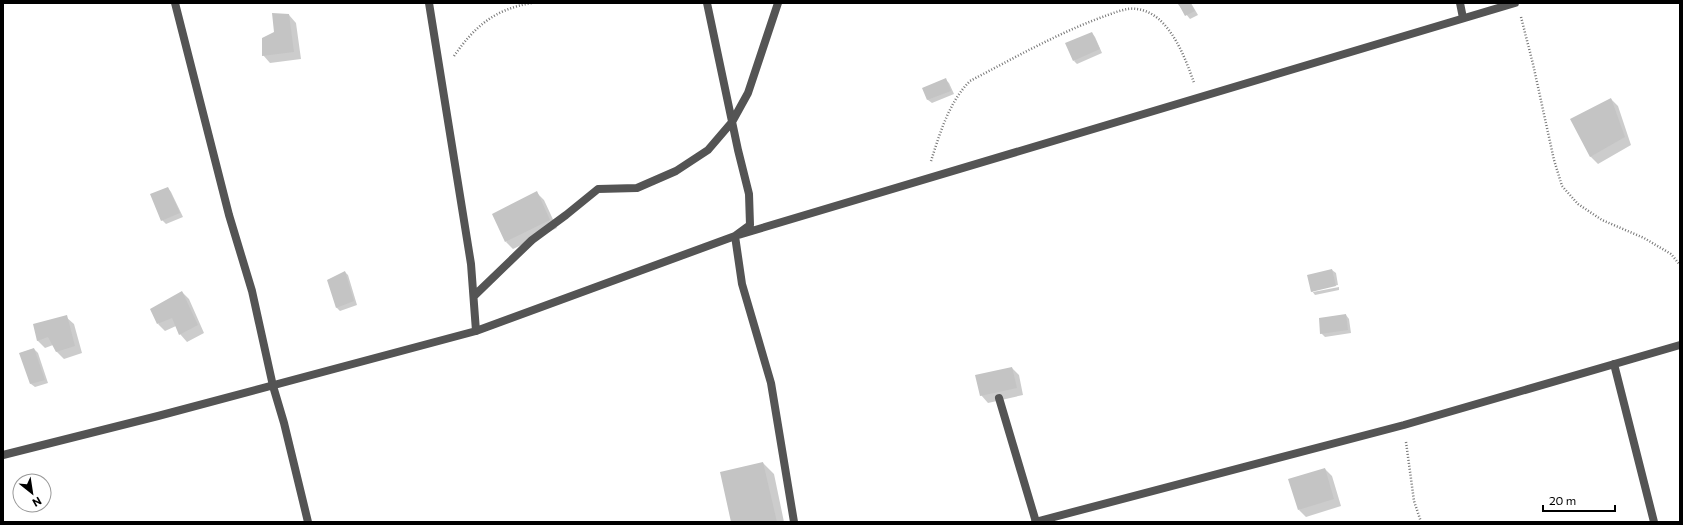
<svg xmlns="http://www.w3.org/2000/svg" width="1683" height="525" viewBox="0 0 1683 525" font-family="Commissioner,sans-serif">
  <rect width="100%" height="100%" fill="#fff"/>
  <path fill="#0003" d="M1177,3H1191L1198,15L1190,19Z
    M289,15L296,23L301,59L270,63L263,55L275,33Z
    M1092,33L1095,37L1102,53L1077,64L1074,61Z
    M946,80L949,83L954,94L932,103L928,100L924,89Z
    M1611,99L1618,106L1631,145L1598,164L1590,156Z
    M168,188L171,192L183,217L166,224L162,220Z
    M537,193L544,200L557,228L513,249L506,242Z
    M1332,270L1336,273L1338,285L1313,290V292L1339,287V290L1315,295L1312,291Z
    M345,272L348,275L357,305L340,311L337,308L328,280Z
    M182,292L189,299L204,333L187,342L180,334L176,326L165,331L158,324Z
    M1346,315L1349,319L1351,333L1325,337L1321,333Z
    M66,317L74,324L82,353L64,359L57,352L53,345L45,348L37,340Z
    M34,349L38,353L48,383L35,387L31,384Z
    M1012,368L1019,375L1023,395L988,403L981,395Z
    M763,463L774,474L784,522H732Z
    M1325,469L1332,476L1341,506L1306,517L1299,510Z"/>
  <path fill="#c4c4c4" d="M1178,3H1190L1195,11L1185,16Z
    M272,13L289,14L294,52L262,56V38L274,32Z
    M1092,32L1100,49L1073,61L1065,43Z
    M946,78L951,91L927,100L922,88Z
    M1611,98L1625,137L1590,157L1570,119Z
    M168,187L180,213L161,221L150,194Z
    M537,191L550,220L505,242L492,214Z
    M1332,269L1336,286L1311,292L1307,275Z
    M345,271L354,301L336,308L327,280Z
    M182,291L198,325L179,335L172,318L157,324L150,309Z
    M1346,314L1348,330L1320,334L1319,318Z
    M67,315L75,346L56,352L48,337L37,341L33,324Z
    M34,348L45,380L30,384L19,353Z
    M1012,367L1017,388L980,396L975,375Z
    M763,462L777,522H731L720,472Z
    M1325,468L1334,499L1298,510L1288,479Z"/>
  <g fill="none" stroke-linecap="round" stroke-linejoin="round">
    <path stroke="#767676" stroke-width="2.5" stroke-dasharray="1 2" stroke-linecap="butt" d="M1521,17L1533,64L1554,160L1562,186L1578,204L1602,220L1644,238L1671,254L1680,265
      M454,56C475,26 495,9 532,3
      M931,161C940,133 949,102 970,81C1014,58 1058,33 1105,16C1114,13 1127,7 1137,9C1169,13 1185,57 1194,83
      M1406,442L1414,501L1421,522"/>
    <path stroke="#545454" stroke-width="8" d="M175,3L229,215L252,291L273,386L284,423L308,522
      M429,3L471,264L476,331
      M707,3L738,150L749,194L750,225L735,236L742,284L771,383L794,522
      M1460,3L1463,18
      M474,296L532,240L566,215L598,189L637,188L676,171L708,150L732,122L748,93L778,3
      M1614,364L1654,522
      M999,398L1036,522
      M3,455L158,416L476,331L735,236L1515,3
      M1035,522L1404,425L1680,345"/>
  </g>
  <rect width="1683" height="525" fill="none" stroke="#000000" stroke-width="8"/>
  <g transform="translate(32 493) rotate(150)"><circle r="19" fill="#ffffff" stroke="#999999"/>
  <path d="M0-3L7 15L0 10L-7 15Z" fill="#000000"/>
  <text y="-6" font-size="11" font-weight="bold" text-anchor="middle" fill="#000000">N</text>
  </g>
  <path d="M1543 505v6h72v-6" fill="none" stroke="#000000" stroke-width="2"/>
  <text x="1549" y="505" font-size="12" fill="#000000" stroke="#ffffff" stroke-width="3" paint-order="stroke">20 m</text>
</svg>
